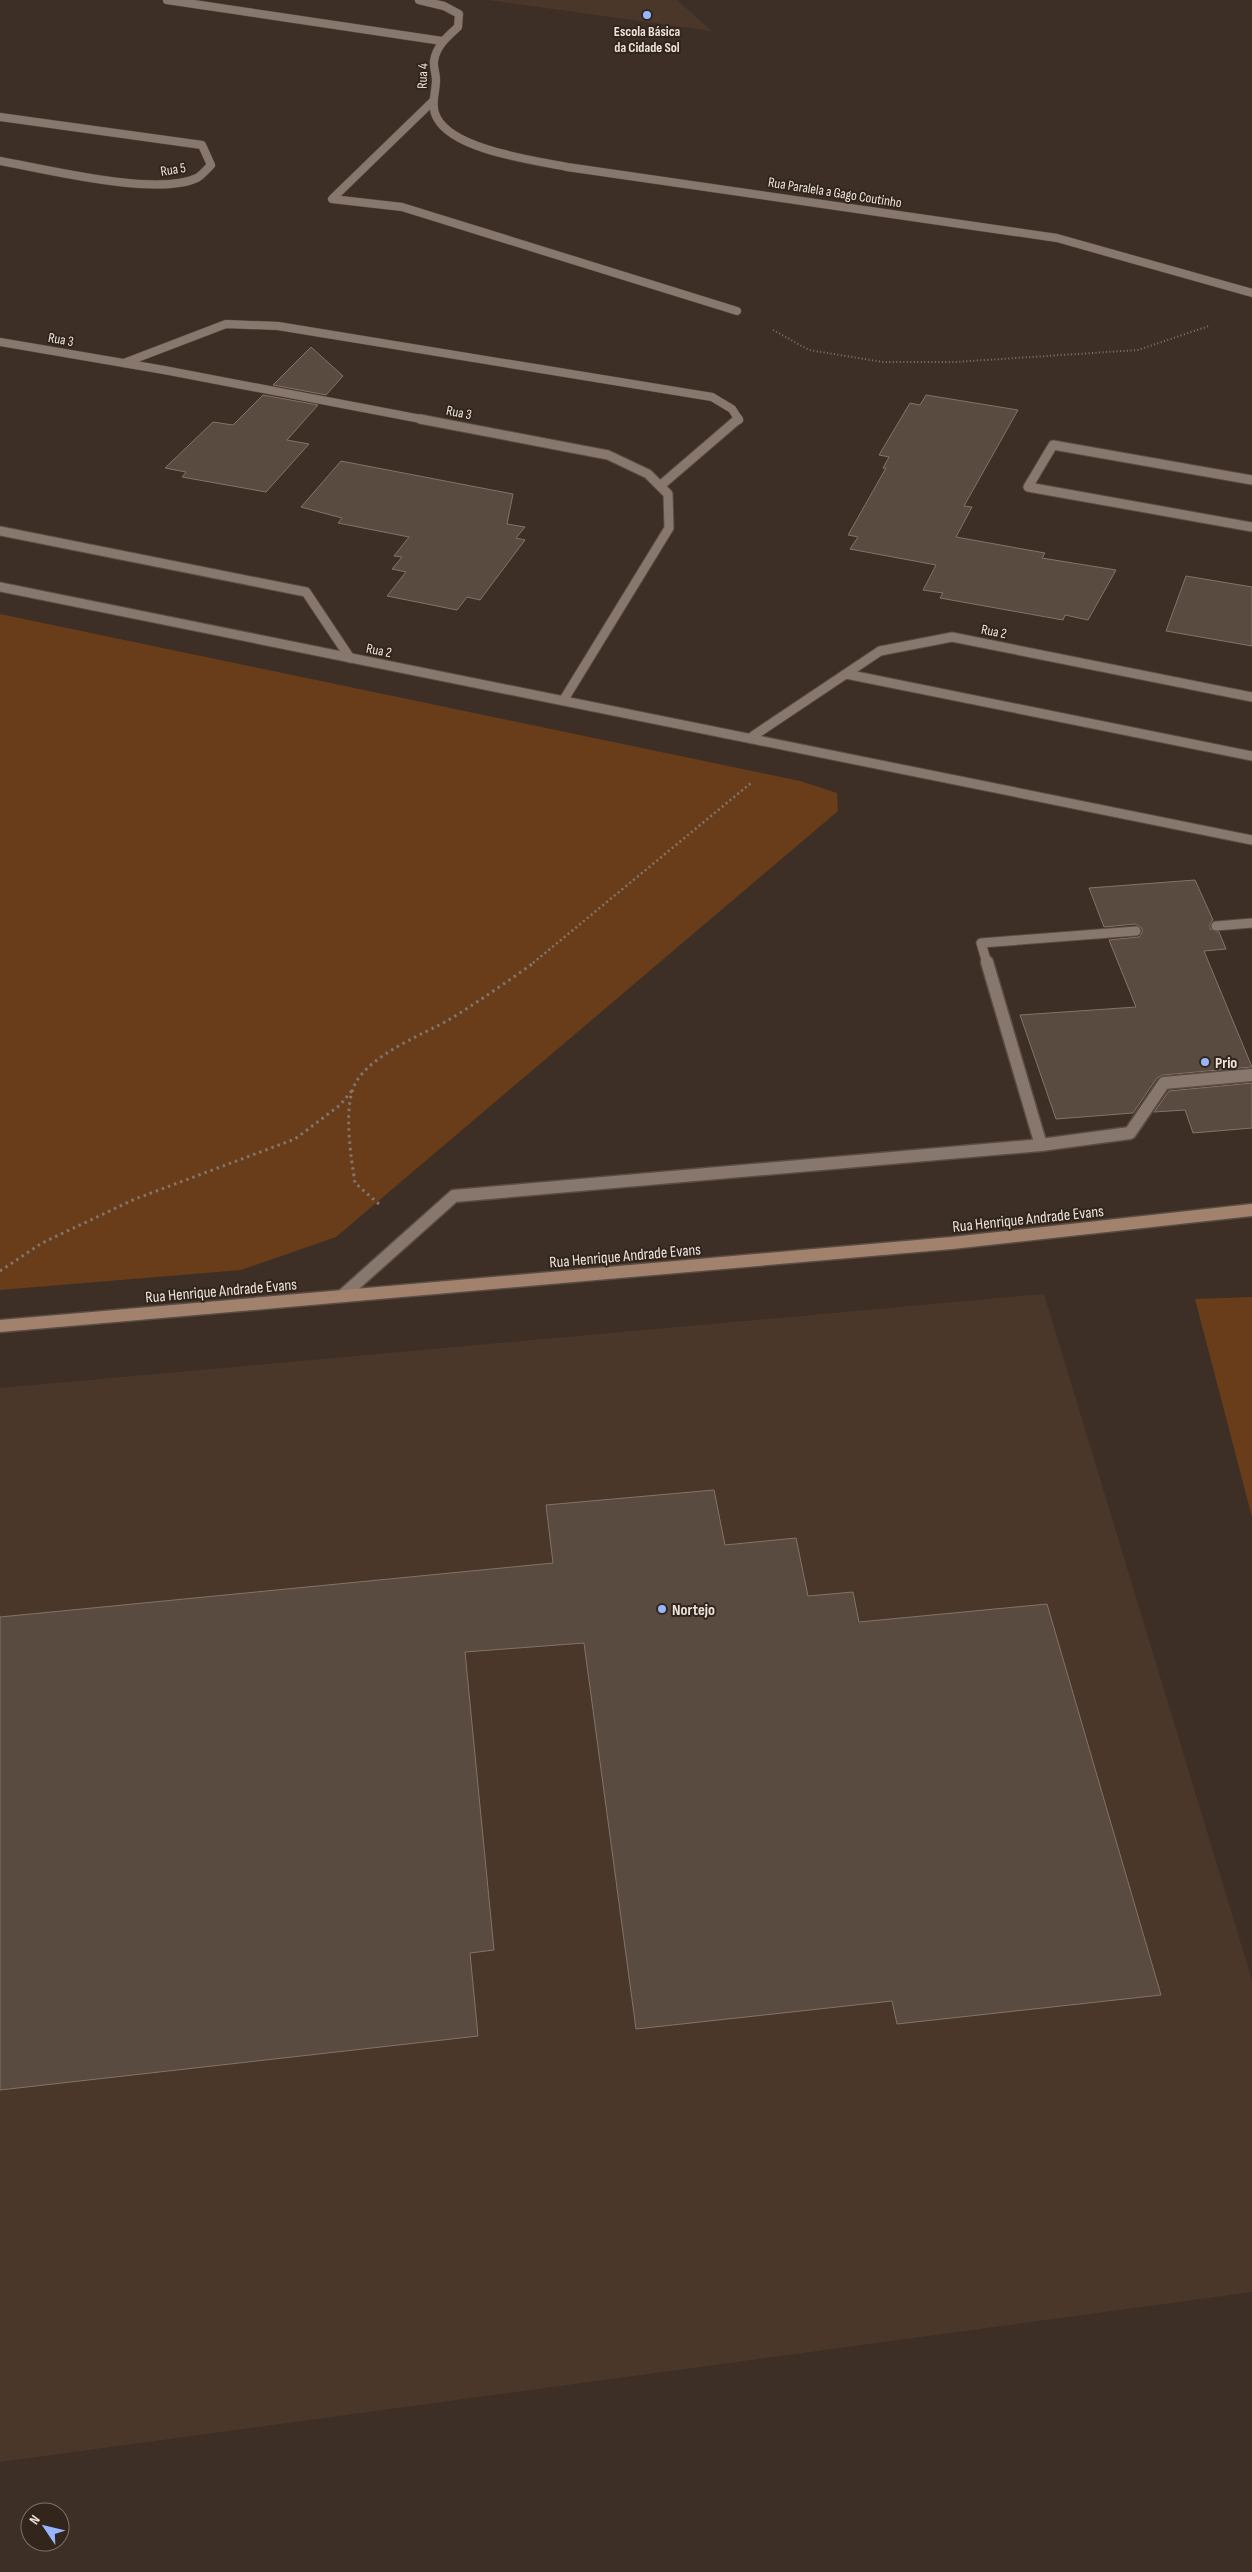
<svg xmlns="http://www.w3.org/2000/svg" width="1252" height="2572" viewBox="0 0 1252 2572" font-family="'Sofia Sans Condensed',sans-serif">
  <rect width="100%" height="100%" fill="#3d2f25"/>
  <path fill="#4a3729" d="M488,0H677L712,31Z
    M1044,1294L1252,1980V2292L0,2462V1388Z"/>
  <path fill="#693d19" d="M0,614L800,781L837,793L838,811L336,1237L241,1270L0,1290Z
    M1252,1297V1517L1195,1299Z"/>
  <path fill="#594b40" stroke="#837368" d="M311,347L343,376L326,395L273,385Z
    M263,395L318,405L287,440L309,444L266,492L182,477L186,472L165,468L213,422L233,425Z
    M926,395L1018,410L964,506L972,507L956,537L1045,553L1042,558L1116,570L1088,620L1065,615L1063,620L940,598L943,593L923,590L936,565L850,549L858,537L848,535L886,468H883L889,457L879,455L910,403L920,405Z
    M341,461L513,494L507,524L525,527L516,538L525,540L480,600L467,597L457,610L387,596L406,572L392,569L402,557L394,556L409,537L338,523L342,518L301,507Z
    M1186,576L1252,587V646L1166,631Z
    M1195,880L1213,920L1210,924V929L1219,932L1226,949L1204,951L1252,1067L1163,1075L1157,1078L1133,1113L1056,1119L1020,1015L1136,1007L1109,940L1139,937L1142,933V928L1135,924L1104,927L1089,888Z
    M1252,1083V1128L1193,1133L1185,1110L1154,1112L1169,1091Z
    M714,1490L725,1545L796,1538L808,1596L853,1592L859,1622L1047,1604L1161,1995L897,2024L892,2001L636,2029L584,1643L465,1652L494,1950L470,1953L478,2036L0,2090V1617L553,1563L546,1505Z"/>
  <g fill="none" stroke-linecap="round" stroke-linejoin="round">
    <defs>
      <path id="lane-far2" d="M167,0L442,41"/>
      <path id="lane-far1" d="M0,531L306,592L350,658
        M846,674L1252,756
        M753,736L880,651L952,637L1252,697
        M1216,926L1252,923
        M987,963L981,943L1136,931"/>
      <path id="lane" d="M987,962L1041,1145
        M342,1296L454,1196L1041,1145L1130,1133L1164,1083L1252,1075"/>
      <path id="street-far1" d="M419,0L444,6L459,14L458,27C448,36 436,46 434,61C433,67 436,73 436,80C436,92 430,106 437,118C454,150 533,160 567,167L1057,238L1252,293
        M433,101L332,199L402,207L737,311
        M0,117L202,145L211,165C207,169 202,175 197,178C156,197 46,169 0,161
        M0,342L164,370L426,420
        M124,363L226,324L278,326L712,397L732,409L739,420"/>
      <path id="street" d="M420,419L608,455L648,474L668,494L669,528L563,701
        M1252,480L1053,445L1028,487L1252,527
        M660,486L738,419
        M0,587L1252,840"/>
      <path id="secondary" d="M0,1326L952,1243L1252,1210"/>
    </defs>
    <use href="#lane-far2" stroke="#584c44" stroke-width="9"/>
    <use href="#lane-far1" stroke="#584c44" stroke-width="11"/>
    <use href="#lane" stroke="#584c44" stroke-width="15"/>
    <use href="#street-far1" stroke="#584c44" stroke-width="9"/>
    <use href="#street" stroke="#584c44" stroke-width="11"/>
    <use href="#secondary" stroke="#584c44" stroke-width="15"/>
    <path stroke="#82756d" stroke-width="2" stroke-dasharray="1 2.5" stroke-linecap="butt" d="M773,330L809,350L883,362H955L1138,350L1209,326"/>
    <path stroke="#82756d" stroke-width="2.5" stroke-dasharray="2 3" stroke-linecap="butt" d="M533,963L751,783"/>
    <path stroke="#82756d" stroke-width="3" stroke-dasharray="2.5 4" stroke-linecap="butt" d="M379,1204L355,1183C351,1157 343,1108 355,1084C372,1053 423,1035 452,1018C481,1000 508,981 535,962
      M0,1271L42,1243L135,1199L295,1139L340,1105L354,1088"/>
    <use href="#lane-far2" stroke="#88776c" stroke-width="8"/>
    <use href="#lane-far1" stroke="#88776c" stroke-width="9"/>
    <use href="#lane" stroke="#88776c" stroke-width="12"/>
    <use href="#street-far1" stroke="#88776c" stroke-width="8"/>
    <use href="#street" stroke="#88776c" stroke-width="9"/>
    <use href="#secondary" stroke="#a2826c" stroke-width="12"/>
  </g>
  <g fill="#99b5fd" stroke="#32251b" stroke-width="2">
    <circle cx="647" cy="15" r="5"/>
    <circle cx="1205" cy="1062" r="5"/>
    <circle cx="662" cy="1609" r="5"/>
  </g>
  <g text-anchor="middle" stroke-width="4" stroke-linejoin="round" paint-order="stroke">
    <g font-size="14" font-weight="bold" fill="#ede3dd" stroke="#32251b">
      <text x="647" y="36">Escola Básica<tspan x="647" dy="16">da Cidade Sol</tspan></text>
    </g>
    <g font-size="14" fill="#ede3dd" stroke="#32251b">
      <text transform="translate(422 76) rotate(-88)" y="5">Rua 4</text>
      <text transform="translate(173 169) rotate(-9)" y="5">Rua 5</text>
      <text transform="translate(835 192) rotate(9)" y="5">Rua Paralela a Gago Coutinho</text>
      <text transform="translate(61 339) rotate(10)" y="5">Rua 3</text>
      <text transform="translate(459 412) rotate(11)" y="5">Rua 3</text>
      <text transform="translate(994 631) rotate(11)" y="5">Rua 2</text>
      <text transform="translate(379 650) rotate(11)" y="5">Rua 2</text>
    </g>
    <g font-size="16" font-weight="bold" fill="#ede3dd" stroke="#32251b" text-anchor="start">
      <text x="1215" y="1068">Prio</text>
      <text x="672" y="1615">Nortejo</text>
    </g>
    <g font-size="16" fill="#ede3dd" stroke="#32251b">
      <text transform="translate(1028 1218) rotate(-6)" y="6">Rua Henrique Andrade Evans</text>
      <text transform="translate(625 1255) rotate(-5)" y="6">Rua Henrique Andrade Evans</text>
      <text transform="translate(221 1290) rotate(-5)" y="6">Rua Henrique Andrade Evans</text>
    </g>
  </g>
  <g transform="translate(45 2527) rotate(305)"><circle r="24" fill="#32251b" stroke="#7d7169"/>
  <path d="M0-4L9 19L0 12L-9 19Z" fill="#99b5fd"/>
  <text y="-8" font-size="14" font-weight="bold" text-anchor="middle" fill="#ede3dd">N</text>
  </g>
</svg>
